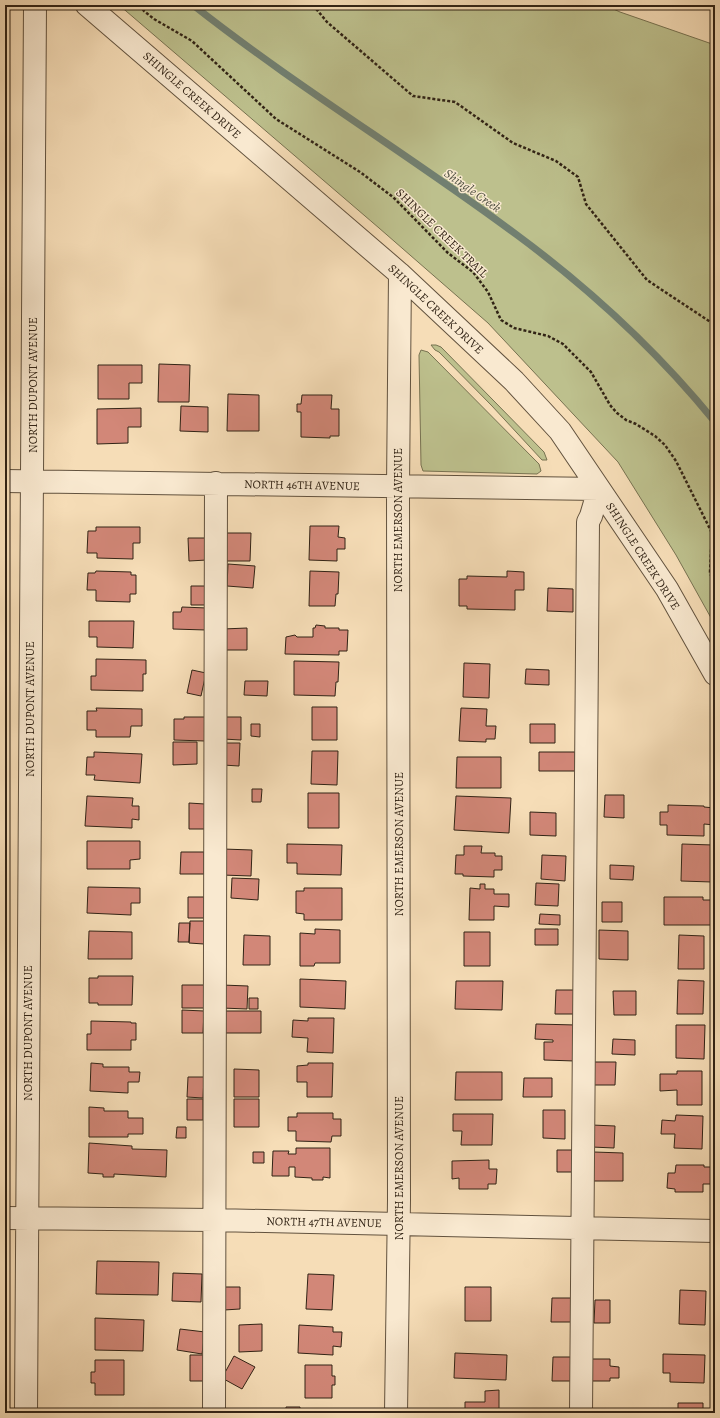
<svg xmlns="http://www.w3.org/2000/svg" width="720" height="1418" viewBox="0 0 720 1418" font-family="Alegreya,serif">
  <rect width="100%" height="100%" fill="#f6ddb7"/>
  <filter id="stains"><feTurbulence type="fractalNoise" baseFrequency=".005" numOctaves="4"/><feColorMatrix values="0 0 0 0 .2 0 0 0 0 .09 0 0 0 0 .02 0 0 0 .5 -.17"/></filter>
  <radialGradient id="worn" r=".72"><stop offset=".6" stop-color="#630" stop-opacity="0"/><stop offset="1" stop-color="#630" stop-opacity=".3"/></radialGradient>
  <path fill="#bdc08d" stroke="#777251" d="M119,5H605L620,12L715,45V625L676,555L618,462L488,323L379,228Z
    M431,345H436L441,347L544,452L547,460H542L492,406L439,352L435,350Z
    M421,350L428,352L539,464L541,471L537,474L423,471L421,465L419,355Z"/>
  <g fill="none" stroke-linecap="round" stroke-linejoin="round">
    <path stroke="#727f70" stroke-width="7" d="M193,5C297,87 411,156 517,235C590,289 658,352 715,422"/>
  </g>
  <path fill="#d28778" stroke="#312315" d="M159,364L190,365L189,402H158Z
    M98,365H142V383H129V399H98Z
    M228,394L259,395V431H227Z
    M302,395H332L331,409H339V436H330V438L301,437V412H297V404H301Z
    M181,406L208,407V432L180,431Z
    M141,408V427H128V443L97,444V409Z
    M310,526H339L338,537L345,538V549H337V561L309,560Z
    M96,527H140V543H133V559L97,558V553H87L88,531H96Z
    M224,533H251L250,561H224Z
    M188,538H206L207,560L189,561Z
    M228,564L255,566L253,588L227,586Z
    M96,571L131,572V575H136V594H130V602L96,601V590H87L88,573H95Z
    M310,571L339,572L338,594H336L335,606H309Z
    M507,571L524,572V590H515V610L467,609V606H459V579H467V576L507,577Z
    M191,586H206L205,605H191Z
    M548,588L573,589V612L547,611Z
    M182,607L207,608L206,630L173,629V612H181Z
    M89,621H134L133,648L97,647V637H89Z
    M316,625L325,626V628H339V630H348L347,651H339V655L285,654L286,637L295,635L297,637H313V628H315Z
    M247,628V650H223V629Z
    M96,659L146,660V674H143V691L91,690V676H96Z
    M294,661L339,662L338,682H336L335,696L294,695Z
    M464,663L490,664L489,698L463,697Z
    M526,669L549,670V685L525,684Z
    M192,670L206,673L201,696L187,693Z
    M245,681H268L267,696L244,695Z
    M312,707H337V740H312Z
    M96,708L142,709V726H131L130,737H96V730H87V711H97Z
    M461,708L487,709L486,726H496L495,739H486V742L459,741Z
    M184,717H205V741L174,740V719H184Z
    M223,717H241V740L223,739Z
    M251,724H260V737L251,736Z
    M530,724H555V743H530Z
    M173,742H197V764L173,765Z
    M223,743H240L239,766L223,765Z
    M312,751H338L337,785L311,784Z
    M94,752L142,754L140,783L94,780L95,775H86L87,757H94Z
    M539,752H575V771H539Z
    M457,757H501V788H456Z
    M252,789H262L261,802H252Z
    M308,793H339V828H308Z
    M605,795H624V818L604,817Z
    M87,796L133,798L132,806H139V820L132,819V828L85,826Z
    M456,796L511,798L509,833L454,830Z
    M189,803L205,804V829H189Z
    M668,805L704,806V807L715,808V825L704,824V836L667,835V825H660V812H668Z
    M530,812L556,813V836L530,835Z
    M87,841H140V859L130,860V869H87Z
    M287,844L342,845L341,875L297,874V863H287Z
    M682,844L713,845L712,882L681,881Z
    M464,846H482L481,853H495V856H502V870H494V877L463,876V874H455L456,855H464Z
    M223,849L252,850L251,876L222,875Z
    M181,852H204V874H180Z
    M542,855L566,856L565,881L541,879Z
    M610,865L634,866L633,880L610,879Z
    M232,878L259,879L258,900L231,898Z
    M536,883L559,884L558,906L535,905Z
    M480,884H485V889H494V894H509V907L494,906V920H469L470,888L480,889Z
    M88,887L140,888V903H131V915L87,913Z
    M304,888H342V920H304V914L296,913V891H304Z
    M188,897H204V918H188Z
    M664,897H703V900H714V925H664Z
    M602,902H622V922H602Z
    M540,914L560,915V925L539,924Z
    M190,921H205L204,944L189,943Z
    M179,923H190L189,942H178Z
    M315,929L340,930V963H315L314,966H300V933L315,934Z
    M535,929H558V945H535Z
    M599,930L628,931V960L599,959Z
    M89,931L132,932V959H88Z
    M464,932H490V966H464Z
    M244,935L270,936V965H243Z
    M679,935L704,936V969H678Z
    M98,976H133L132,1005H98V1003H89V978H98Z
    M300,979L346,981L345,1009L300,1007Z
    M678,980L704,981L703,1014H677Z
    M456,981H503L502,1010L455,1009Z
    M182,985H204V1008H182Z
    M222,985L248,986L247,1009L222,1008Z
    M556,990H575V1014H555Z
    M613,991H636V1015H614Z
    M249,998H258V1009H249Z
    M182,1010L204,1011L203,1033H182Z
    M222,1011H261V1033H222Z
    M308,1018H334L333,1053L307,1052L308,1038L292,1037L293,1020L308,1021Z
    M91,1021L131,1022V1023H136V1040H131V1050H87V1034H91Z
    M536,1024L576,1025L575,1061L544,1060V1042H553V1040L535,1039Z
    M676,1025H705L704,1059L676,1058Z
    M613,1039L635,1040V1055L612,1054Z
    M591,1062H616L615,1085H591Z
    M91,1063L103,1064V1067H129V1072H140L139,1082H128V1093L90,1091Z
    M308,1063H333L332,1097H307V1082H297V1066L308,1065Z
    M234,1069L259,1070V1097H234Z
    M677,1071H702V1105H677V1090L660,1091V1074H677Z
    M456,1072H502V1100H455Z
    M188,1077H204L203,1098L187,1097Z
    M524,1078H552V1097H523Z
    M187,1099H203V1120H187Z
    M234,1099H259V1127H234Z
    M89,1107L104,1108V1111H128V1118H143V1134H128V1137H89Z
    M543,1110H565V1139L543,1138Z
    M297,1113H333V1119H341V1136H332L331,1142L296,1141V1131H288V1117H297Z
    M453,1114H493L492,1145H461L462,1131H453Z
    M676,1115L703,1116L702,1149L674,1148L675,1134H661L662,1120L675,1121Z
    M592,1125L615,1126L614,1148L592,1147Z
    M177,1127H186V1138H176Z
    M89,1143L132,1146V1149L167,1150L166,1177L114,1174V1177H103V1174L88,1173Z
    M296,1148H330V1178L323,1177V1180H312V1178L295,1177V1167H289V1176H272L273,1151H289L288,1154H296Z
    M557,1150H573L572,1172H557Z
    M253,1152H264V1163H253Z
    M594,1152L623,1153V1181H593Z
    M489,1160V1169H497L496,1184H488V1189H459V1178L452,1179V1161Z
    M676,1165H704V1167H712V1184H703V1192H675V1189L667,1188L668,1173H675Z
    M97,1261L159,1262L158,1295L96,1294Z
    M173,1273L202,1274L201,1302L172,1301Z
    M308,1274L334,1275L332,1310L306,1309Z
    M224,1287H240V1309L224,1310Z
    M465,1287H491V1321H465Z
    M680,1290L706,1291L705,1325L679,1324Z
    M552,1298H575L574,1322H551Z
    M595,1300H610V1323H594Z
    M95,1318L144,1320L143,1351L95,1350Z
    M262,1324V1351L239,1352V1325Z
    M299,1325L333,1327V1332H342L341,1347L333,1346V1355L298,1353Z
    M180,1329L205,1332L202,1354L177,1350Z
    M455,1353L507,1355L506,1380L454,1378Z
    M663,1354L705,1355L704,1383L670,1382V1373H663Z
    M190,1355H204V1381H190Z
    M234,1356L255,1367L242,1389L222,1378Z
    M553,1357H574V1381H552Z
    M592,1359H610V1366L619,1367V1378H610V1381H592Z
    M95,1360H124V1395H95V1383H91V1372H95Z
    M305,1365H332V1376H335V1385H332V1398H305Z
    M499,1390V1413H465V1402H485V1391Z
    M678,1403H703V1413H678Z
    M286,1407H300V1413H286Z
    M93,1409H138V1413H93Z"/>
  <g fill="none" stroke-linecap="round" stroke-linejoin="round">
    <defs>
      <path id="minor" d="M87,5L400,274L514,381L560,431L667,589L715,674
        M5,481L599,489L591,516L588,522L581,1413
        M5,1218L215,1220L715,1231
        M26,1413L35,5
        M214,1413L216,483
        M396,1413L399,1200L398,487L400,274"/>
    </defs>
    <use href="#minor" stroke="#62523e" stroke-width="24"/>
    <path stroke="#312315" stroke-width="2.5" stroke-dasharray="3 2" stroke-linecap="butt" d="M140,5L144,11L154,19L192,41L276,119L360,172L393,197L448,253L473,272L488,292L501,320L514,328L548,336L563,344L591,372L610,405L617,413L626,420L636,424L655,436L665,445L676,461L712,533L710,572L715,589
      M313,5L327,22L413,96L455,102L513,143L556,161L578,177L586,204L647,280L715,325"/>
    <use href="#minor" stroke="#f9e9d0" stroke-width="22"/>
  </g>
  <g text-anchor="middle" stroke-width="3" stroke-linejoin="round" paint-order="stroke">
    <g font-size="12" fill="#312315" stroke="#f9e9d0">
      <text transform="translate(192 95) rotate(41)" y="4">SHINGLE CREEK DRIVE</text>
      <text transform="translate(442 233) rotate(44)" y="4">SHINGLE CREEK TRAIL</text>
      <text transform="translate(436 309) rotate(43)" y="4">SHINGLE CREEK DRIVE</text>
      <text transform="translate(33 385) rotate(-90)" y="4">NORTH DUPONT AVENUE</text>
      <text transform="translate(302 485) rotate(1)" y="4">NORTH 46TH AVENUE</text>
      <text transform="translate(398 520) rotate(-90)" y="4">NORTH EMERSON AVENUE</text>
      <text transform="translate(643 556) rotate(57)" y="4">SHINGLE CREEK DRIVE</text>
      <text transform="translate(30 709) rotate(-90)" y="4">NORTH DUPONT AVENUE</text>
      <text transform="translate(399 844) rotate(-90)" y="4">NORTH EMERSON AVENUE</text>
      <text transform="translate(28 1033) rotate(-90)" y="4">NORTH DUPONT AVENUE</text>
      <text transform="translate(399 1168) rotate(-90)" y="4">NORTH EMERSON AVENUE</text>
      <text transform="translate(324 1222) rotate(1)" y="4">NORTH 47TH AVENUE</text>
    </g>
    <g font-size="13" font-style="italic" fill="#515143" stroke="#f9e9d0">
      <text transform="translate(473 190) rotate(35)" y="5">Shingle Creek</text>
    </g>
  </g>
  <rect width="720" height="1418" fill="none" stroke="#f6ddb7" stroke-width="20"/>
  <rect x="6" y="6" width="708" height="1406" fill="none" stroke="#312315" stroke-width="2"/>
  <rect x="10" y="10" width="700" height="1398" fill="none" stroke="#312315"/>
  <rect width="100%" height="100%" filter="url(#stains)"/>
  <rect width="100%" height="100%" fill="url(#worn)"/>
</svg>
